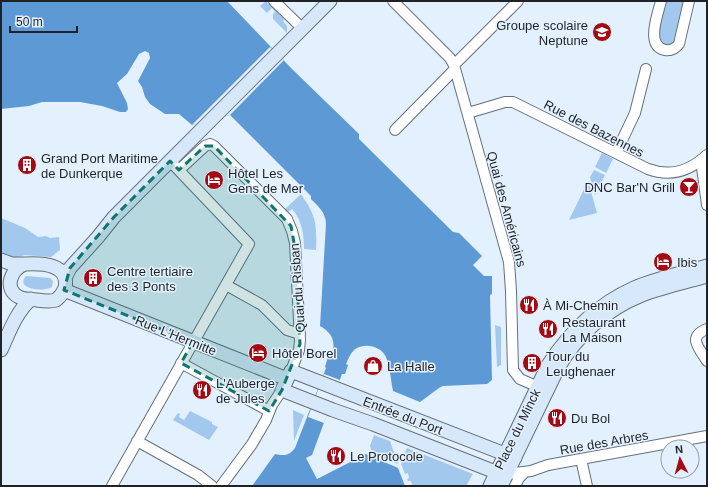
<svg xmlns="http://www.w3.org/2000/svg" width="708" height="487" viewBox="0 0 708 487" font-family="Helvetica,sans-serif">
  <rect width="100%" height="100%" fill="#e3f0fd"/>
  <path fill="#a3c8ed" d="M266,1L284,19L283,21L287,26V33L273,19V14L275,12L272,8L267,13L260,6Z
    M665,1H685L676,40C671,46 667,46 661,43L658,33Z
    M602,153L613,159L606,173L595,167Z
    M594,170L605,175L595,195L590,177Z
    M588,181L597,213L569,220Z
    M301,194C316,216 317,223 316,250L304,249C304,235 302,220 292,209L287,213L284,210Z
    M1,218L25,228L38,237L46,236L50,238L59,237L60,250L51,257L25,255L15,258L1,252Z
    M26,276L50,278L53,281L52,287C46,292 14,290 26,276Z
    M495,325L501,327V365L497,367Z
    M293,410L304,415L294,441Z
    M190,411L212,422V424L218,427L209,440L173,420L178,413L180,414L179,417L184,420Z
    M374,435L390,441L398,464L372,453L370,446Z
    M407,448L473,474L466,486H410L412,485L411,481H408L407,479L409,478L408,473L405,474L401,464Z"/>
  <path fill="#5d9ad5" d="M1,1H227L292,69L359,134V139L453,232L459,233L482,256L473,265L484,276H492V294L490,295L492,380L487,384L443,386L439,388L420,402L393,391C391,381 390,367 386,357C381,346 364,342 354,350C350,354 348,359 346,364L348,365L345,374H342L312,455L306,458L317,479L366,454L398,468L405,486H252L275,454C284,456 289,456 295,448L326,368L325,367L328,357L331,358C336,343 334,334 320,326L326,224C326,213 318,206 311,199V196L230,115L192,125L179,114H165L150,104L145,97L142,87L138,81L150,58L149,53L145,51L139,54L127,74L117,83L127,103L128,109L126,112H120L102,106L80,102H42L29,106L1,109Z"/>
  <path fill="#e3f0fd" d="M270,47L284,60L230,115L192,125Z
    M324,374L340,380L324,423L308,417Z"/>
  <g fill="none" stroke-linecap="round" stroke-linejoin="round">
    <defs>
      <path id="street" d="M274,1L302,28
        M393,1L450,58L454,65L509,262L511,291L513,370L520,379L543,389
        M661,1C658,14 645,46 665,50C670,51 675,49 679,44L689,1
        M454,65L518,1
        M468,113L505,102H513L648,169C670,177 690,171 707,155
        M395,130L455,69
        M616,153L635,113L646,69
        M701,160L707,205
        M179,170L205,146L210,144L214,146L287,219L292,231L295,243L300,340L299,350L291,371
        M226,285L262,305L287,330L300,334
        M707,329C687,337 699,348 707,361
        M181,363L269,411
        M137,441L198,475L212,486
        M581,459L587,486
        M507,474L531,471L548,465L707,436
        M112,486L249,244L170,161
        M221,486L252,444L266,420L272,405L282,390
        M515,486L519,478L525,472"/>
      <path id="secondary" d="M1,260L12,264H25
        M25,264C42,263 70,264 65,288C63,293 60,297 56,300C50,302 43,301 37,300C32,299 24,300 19,297C3,289 11,269 25,264Z
        M65,278L70,268L98,237L114,217L330,1
        M64,290L287,379
        M1,350C9,333 16,312 31,299
        M507,474L498,473L373,424L333,410L282,390L291,371L515,458
        M490,486L548,365C569,333 598,304 634,288C657,278 683,273 707,266
        M501,486L558,368C577,335 607,309 642,295C663,287 686,282 707,276"/>
    </defs>
    <use href="#street" stroke="#65707b" stroke-width="12"/>
    <use href="#secondary" stroke="#65707b" stroke-width="15"/>
    <use href="#street" stroke="#fff" stroke-width="10"/>
    <use href="#secondary" stroke="#d6e8f9" stroke-width="13"/>
  </g>
  <path fill="#0f766e" fill-opacity="0.2" stroke="#0f766e" stroke-width="3" stroke-dasharray="8 5" stroke-linejoin="round" d="M205,146H214L291,226L296,254L300,344L282,390L269,411L181,363L193,342L64,290L70,268L114,217L170,161L179,170Z"/>
  <defs>
    <symbol id="school-disc" viewBox="-11 -11 22 22"><circle r="9.5" fill="#a30a14" stroke="#e3f0fd"/><path d="M0-5L7-2L0 1L-7-2ZM-4 1L0 2.5L4 1V4Q0 6-4 4Z" fill="#fff"/></symbol>
    <symbol id="building-disc" viewBox="-11 -11 22 22"><circle r="9.5" fill="#a30a14" stroke="#e3f0fd"/><path d="M-4-6H4V6H1V3H-1V6H-4ZM-2.5-4.3h1.7v1.8h-1.7ZM.8-4.3h1.7v1.8H.8ZM-2.5-1h1.7V.8h-1.7ZM.8-1h1.7V.8H.8Z" fill="#fff"/></symbol>
    <symbol id="hotel-disc" viewBox="-11 -11 22 22"><circle r="9.5" fill="#a30a14" stroke="#e3f0fd"/><path d="M-6-4.5h1.5V1H6V5H4.5V3h-9V5H-6ZM-4 0a1.8 1.8 0 1 1 3.6 0ZM.5 0V-2.5h3Q6-2.5 6 0Z" fill="#fff"/></symbol>
    <symbol id="bar-disc" viewBox="-11 -11 22 22"><circle r="9.5" fill="#a30a14" stroke="#e3f0fd"/><path d="M-6-5H6L.8 .8V4.5H3.5V6h-7V4.5H-.8V.8Z" fill="#fff"/></symbol>
    <symbol id="restaurant-disc" viewBox="-11 -11 22 22"><circle r="9.5" fill="#a30a14" stroke="#e3f0fd"/><path d="M-5-6h1v4h1v-4h1v4h1v-4h1v5L-1.5 .5V6h-2V.5L-5-1ZM5-6V6H3V1.5H1.5Q1.5-4 5-6Z" fill="#fff"/></symbol>
    <symbol id="shop-disc" viewBox="-11 -11 22 22"><circle r="9.5" fill="#a30a14" stroke="#e3f0fd"/><path d="M-5-2.5h2.3a2.7 3.5 0 0 1 5.4 0H5L5.5 6h-11ZM-1.5-2.5h3a1.5 2.3 0 0 0-3 0Z" fill="#fff"/></symbol>
  </defs>
  <g fill-rule="evenodd">
    <use href="#school-disc" x="591" y="21" width="22" height="22"/>
    <use href="#building-disc" x="16" y="154" width="22" height="22"/>
    <use href="#hotel-disc" x="203" y="169" width="22" height="22"/>
    <use href="#bar-disc" x="678" y="176" width="22" height="22"/>
    <use href="#hotel-disc" x="652" y="251" width="22" height="22"/>
    <use href="#building-disc" x="82" y="267" width="22" height="22"/>
    <use href="#restaurant-disc" x="518" y="294" width="22" height="22"/>
    <use href="#restaurant-disc" x="537" y="318" width="22" height="22"/>
    <use href="#hotel-disc" x="247" y="342" width="22" height="22"/>
    <use href="#building-disc" x="521" y="352" width="22" height="22"/>
    <use href="#shop-disc" x="362" y="355" width="22" height="22"/>
    <use href="#restaurant-disc" x="191" y="379" width="22" height="22"/>
    <use href="#restaurant-disc" x="546" y="407" width="22" height="22"/>
    <use href="#restaurant-disc" x="325" y="445" width="22" height="22"/>
  </g>
  <g text-anchor="middle" stroke-width="3" stroke-linejoin="round" paint-order="stroke">
    <g font-size="13" fill="#1f2328" stroke="#e3f0fd" text-anchor="start">
      <text x="588" y="30" text-anchor="end">Groupe scolaire<tspan x="588" dy="15">Neptune</tspan></text>
      <text x="41" y="163">Grand Port Maritime<tspan x="41" dy="15">de Dunkerque</tspan></text>
      <text x="228" y="178">Hôtel Les<tspan x="228" dy="15">Gens de Mer</tspan></text>
      <text x="675" y="192" text-anchor="end">DNC Bar'N Grill</text>
      <text x="677" y="267">Ibis</text>
      <text x="107" y="276">Centre tertiaire<tspan x="107" dy="15">des 3 Ponts</tspan></text>
      <text x="543" y="310">À Mi-Chemin</text>
      <text x="562" y="327">Restaurant<tspan x="562" dy="15">La Maison</tspan></text>
      <text x="272" y="358">Hôtel Borel</text>
      <text x="546" y="361">Tour du<tspan x="546" dy="15">Leughenaer</tspan></text>
      <text x="387" y="371">La Halle</text>
      <text x="216" y="388">L'Auberge<tspan x="216" dy="15">de Jules</tspan></text>
      <text x="571" y="423">Du Bol</text>
      <text x="350" y="461">Le Protocole</text>
    </g>
    <g font-size="13" fill="#1f2328" stroke="#e3f0fd">
      <text transform="translate(594 128) rotate(27)" y="5">Rue des Bazennes</text>
      <text transform="translate(507 209) rotate(75)" y="5">Quai des Américains</text>
      <text transform="translate(297 288) rotate(-94)" y="5">Quai du Risban</text>
      <text transform="translate(176 335) rotate(22)" y="5">Rue L'Hermitte</text>
      <text transform="translate(403 415) rotate(21)" y="5">Entrée du Port</text>
      <text transform="translate(517 429) rotate(-64)" y="5">Place du Minck</text>
      <text transform="translate(604 442) rotate(-10)" y="5">Rue des Arbres</text>
    </g>
  </g>
  <rect width="708" height="487" fill="none" stroke="#1f2328" stroke-width="4"/>
  <g transform="translate(680 459) rotate(354)"><circle r="19" fill="#e3f0fd" stroke="#959ea8"/>
  <path d="M0-3L7 15L0 10L-7 15Z" fill="#a30a14"/>
  <text y="-6" font-size="11" font-weight="bold" text-anchor="middle" fill="#1f2328">N</text>
  </g>
  <path d="M10 26v6h67v-6" fill="none" stroke="#1f2328" stroke-width="2"/>
  <text x="16" y="26" font-size="12" fill="#1f2328" stroke="#e3f0fd" stroke-width="3" paint-order="stroke">50 m</text>
</svg>
